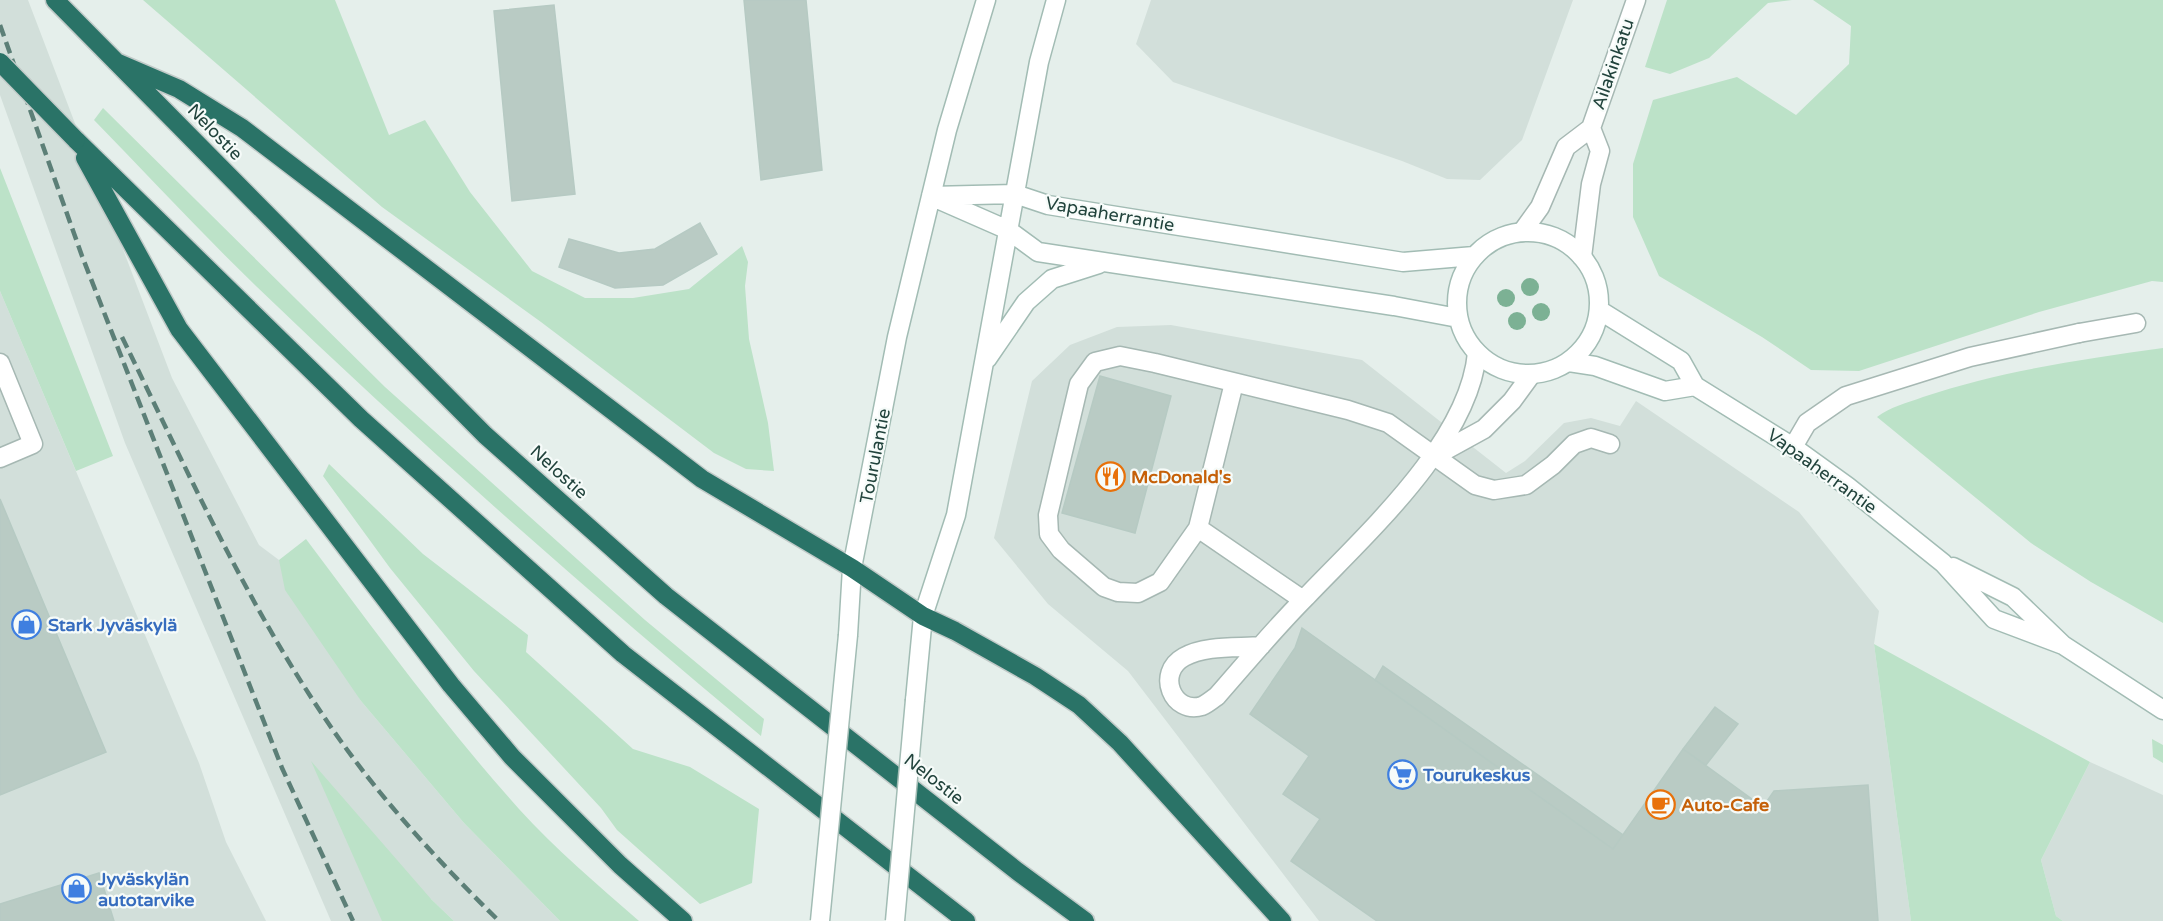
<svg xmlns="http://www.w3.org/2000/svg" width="2163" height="921" viewBox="0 0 2163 921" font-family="'Varela Round',sans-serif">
  <rect width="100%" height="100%" fill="#e5efeb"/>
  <path fill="#d2dfda" d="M0,0H28L172,378L259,545L279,560L361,701L464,823L560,921H454L431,899L382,921H331L125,443L0,95Z
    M1151,0H1573L1522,140L1480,180L1447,179L1402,161L1173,82L1136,44Z
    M0,291L199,763L226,842L266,921H0Z
    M1171,325L1362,360L1506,473L1525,461L1564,423L1591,418L1620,426L1636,401L1799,512L1879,611L1874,644L1911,921H1319L1128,671L1048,604L994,538L1032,381L1070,345L1117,327Z
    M2090,762L2163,795V921H2063L2056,916L2041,860Z"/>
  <path fill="#bce2c8" d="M143,0H335L389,135L425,120L470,192L532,271L585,298H633L689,289L742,246L748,262L745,286L749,339L768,423L774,471L746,469L714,453L541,322L382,207Z
    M1667,0H1792L1768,3L1709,58L1670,74L1645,67Z
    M1813,0H2163V282L2152,281L2039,312L1859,371L1811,370L1762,337L1659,276L1633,217V164L1653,100L1737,77L1796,115L1849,64L1851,26Z
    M103,108L385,387L645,620L764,719L761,736C588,592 419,443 256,286C201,233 148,175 94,120Z
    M0,168L113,456L76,471L0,291Z
    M2163,348V623L2091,582L2031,543L1877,417C1890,407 1907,403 1923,397C2000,371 2083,359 2163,348Z
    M329,464L423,554L528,635L526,652L633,749L690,767L759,809L752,883L700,904L617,830L601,808L474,671L390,568L323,476Z
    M306,539C375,631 442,723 519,809C555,849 598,885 639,921H560L464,823L361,701L285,590L279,560Z
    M1874,644L2090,762L2041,860L2056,916L2063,921H1911Z
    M2152,739L2163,745V763L2153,757Z
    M311,761L431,899L454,921H382Z"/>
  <path fill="#b9cbc4" stroke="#b6cac3" stroke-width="1.5" d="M744,0H806L822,170L761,180Z
    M554,5L575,194L512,201L494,11Z
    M700,223L717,254L663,285L615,288L559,267L569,239L619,253L655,249Z
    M1100,376L1171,396L1135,533L1062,513Z
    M0,499L106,752L0,795Z
    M1302,628L1613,849L1683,749L1763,807L1774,791L1868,785L1878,921H1377L1291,861L1320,819L1283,794L1309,756L1250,714L1295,648Z
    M1383,666L1623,835L1613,849L1375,680Z
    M1715,707L1738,724L1706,765L1683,749Z
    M99,873L114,921H0V904Z"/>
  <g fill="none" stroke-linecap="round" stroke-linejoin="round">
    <defs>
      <path id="lane" d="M2079,333L2136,323
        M0,363L33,444L0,458
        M1234,383L1198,528L1160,582L1138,593L1118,592L1104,587L1061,550L1049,534L1048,515L1079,384L1095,362L1120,356L1155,363L1348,410L1388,423L1475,485L1494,490L1526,485L1553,465L1574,444L1591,438L1610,444
        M1433,457L1484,429L1512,401L1531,375
        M1198,528L1303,600
        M1261,646C1237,648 1205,645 1184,657C1155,673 1173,715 1202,706C1207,704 1213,699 1217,696C1246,663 1275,628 1306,597C1365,535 1469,442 1477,353"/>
      <path id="street" d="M1522,232L1540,207L1566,147L1591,128L1636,0
        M1582,257L1591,184L1600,151L1591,128
        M1793,447L1807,423L1846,396L1970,357L2079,333"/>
      <path id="secondary" d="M931,196L1015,194L1048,205L1403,262L1474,256
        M935,198L1008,230L1038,252L1394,306L1458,318
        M1457 303a71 71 0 1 1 142 0a71 71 0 1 1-142 0Z
        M1599,310L1681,361L1695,386L1793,447L1847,486L1943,563L1994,619L2063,645
        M987,359L1026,302L1052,279L1099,264
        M1569,362L1595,366L1665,391L1695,386
        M1953,567L2013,597L2063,645L2163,710
        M848,635L852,568L897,337L947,130L986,0
        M915,700L923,616L956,515L1039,62L1056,0"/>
      <path id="highway" d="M55,0L485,435L666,596L1017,871L1085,921
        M116,62L179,89L242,128L702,479L852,568L923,616L955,631L1035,676L1079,705L1120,743L1282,921
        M76,140L361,419L623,654L966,921
        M85,158L179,329L451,685L512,757L620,865L683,921"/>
    </defs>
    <use href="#lane" stroke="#a6b8b3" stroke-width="21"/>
    <use href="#street" stroke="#a6b8b3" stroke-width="21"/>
    <use href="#secondary" stroke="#a2bcb4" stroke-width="21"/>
    <use href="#highway" stroke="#c1cac8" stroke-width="21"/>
    <use href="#lane" stroke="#fff" stroke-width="18"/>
    <use href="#street" stroke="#fff" stroke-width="18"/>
    <use href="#secondary" stroke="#fff" stroke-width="18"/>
    <use href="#highway" stroke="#2a7367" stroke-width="18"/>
    <path stroke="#5c7f77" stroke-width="4.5" stroke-dasharray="12 6" stroke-linecap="butt" d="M0,25L82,256L282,768L353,921
      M122,337C189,474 252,616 340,740C387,806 442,865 499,921"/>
    <defs>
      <path id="secondary-bridge" d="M820,921L848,635
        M895,921L915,700"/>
      <path id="highway-bridge" d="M0,62L76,140"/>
    </defs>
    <use href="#secondary-bridge" stroke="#a2bcb4" stroke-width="21" stroke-linecap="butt"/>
    <use href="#highway-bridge" stroke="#c1cac8" stroke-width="21" stroke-linecap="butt"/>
    <use href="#secondary-bridge" stroke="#fff" stroke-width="18"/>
    <use href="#highway-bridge" stroke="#2a7367" stroke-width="18"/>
  </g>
  <g fill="#7cb194">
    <circle cx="1530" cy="287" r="9"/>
    <circle cx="1506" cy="298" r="9"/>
    <circle cx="1541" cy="312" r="9"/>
    <circle cx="1517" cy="321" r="9"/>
  </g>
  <defs>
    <symbol id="restaurant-ring" viewBox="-11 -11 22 22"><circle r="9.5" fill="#f6fbf9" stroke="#e8710a" stroke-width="1.5"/><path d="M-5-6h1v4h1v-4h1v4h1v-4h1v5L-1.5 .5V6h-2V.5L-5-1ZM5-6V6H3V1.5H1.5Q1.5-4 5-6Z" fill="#e8710a"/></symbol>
    <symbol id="shop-ring" viewBox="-11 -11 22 22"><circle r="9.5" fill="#f6fbf9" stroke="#3f7fe0" stroke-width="1.5"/><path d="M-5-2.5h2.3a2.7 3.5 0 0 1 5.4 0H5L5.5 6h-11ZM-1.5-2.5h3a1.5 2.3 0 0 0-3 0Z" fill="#3f7fe0"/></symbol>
    <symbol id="supermarket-ring" viewBox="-11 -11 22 22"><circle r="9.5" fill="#f6fbf9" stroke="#3f7fe0" stroke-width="1.5"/><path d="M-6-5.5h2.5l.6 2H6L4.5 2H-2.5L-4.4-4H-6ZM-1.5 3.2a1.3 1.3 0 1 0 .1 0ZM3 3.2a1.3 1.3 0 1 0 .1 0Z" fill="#3f7fe0"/></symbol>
    <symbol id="cafe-ring" viewBox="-11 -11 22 22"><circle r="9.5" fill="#f6fbf9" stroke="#e8710a" stroke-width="1.5"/><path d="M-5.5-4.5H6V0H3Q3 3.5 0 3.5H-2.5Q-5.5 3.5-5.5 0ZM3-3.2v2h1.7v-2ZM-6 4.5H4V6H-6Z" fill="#e8710a"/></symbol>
  </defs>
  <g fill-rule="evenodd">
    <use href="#restaurant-ring" x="1094" y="460" width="33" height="33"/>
    <use href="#shop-ring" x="10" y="608" width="33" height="33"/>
    <use href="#supermarket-ring" x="1386" y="758" width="33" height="33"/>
    <use href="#cafe-ring" x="1644" y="788" width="33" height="33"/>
    <use href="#shop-ring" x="60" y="872" width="33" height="33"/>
  </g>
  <g text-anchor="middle" stroke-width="4.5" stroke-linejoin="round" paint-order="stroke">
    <g font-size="18" fill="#21433c" stroke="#f6fbf9">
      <text transform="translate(1613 64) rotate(-71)" y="6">Ailakinkatu</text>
      <text transform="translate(215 132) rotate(46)" y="6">Nelostie</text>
      <text transform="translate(1110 214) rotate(10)" y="6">Vapaaherrantie</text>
      <text transform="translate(875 456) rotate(-79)" y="6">Tourulantie</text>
      <text transform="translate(1822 471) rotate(36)" y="6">Vapaaherrantie</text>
      <text transform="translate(559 472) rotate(42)" y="6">Nelostie</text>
      <text transform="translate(934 779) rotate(38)" y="6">Nelostie</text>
    </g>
    <g font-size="18" font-weight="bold" fill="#c56008" stroke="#f6fbf9" text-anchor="start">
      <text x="1131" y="483">McDonald's</text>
      <text x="1681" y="811">Auto-Cafe</text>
    </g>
    <g font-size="18" font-weight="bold" fill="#366cbe" stroke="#f6fbf9" text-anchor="start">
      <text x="48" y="631">Stark Jyväskylä</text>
      <text x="1423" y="781">Tourukeskus</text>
      <text x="98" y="885">Jyväskylän<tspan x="98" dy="21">autotarvike</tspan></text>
    </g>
  </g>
</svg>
